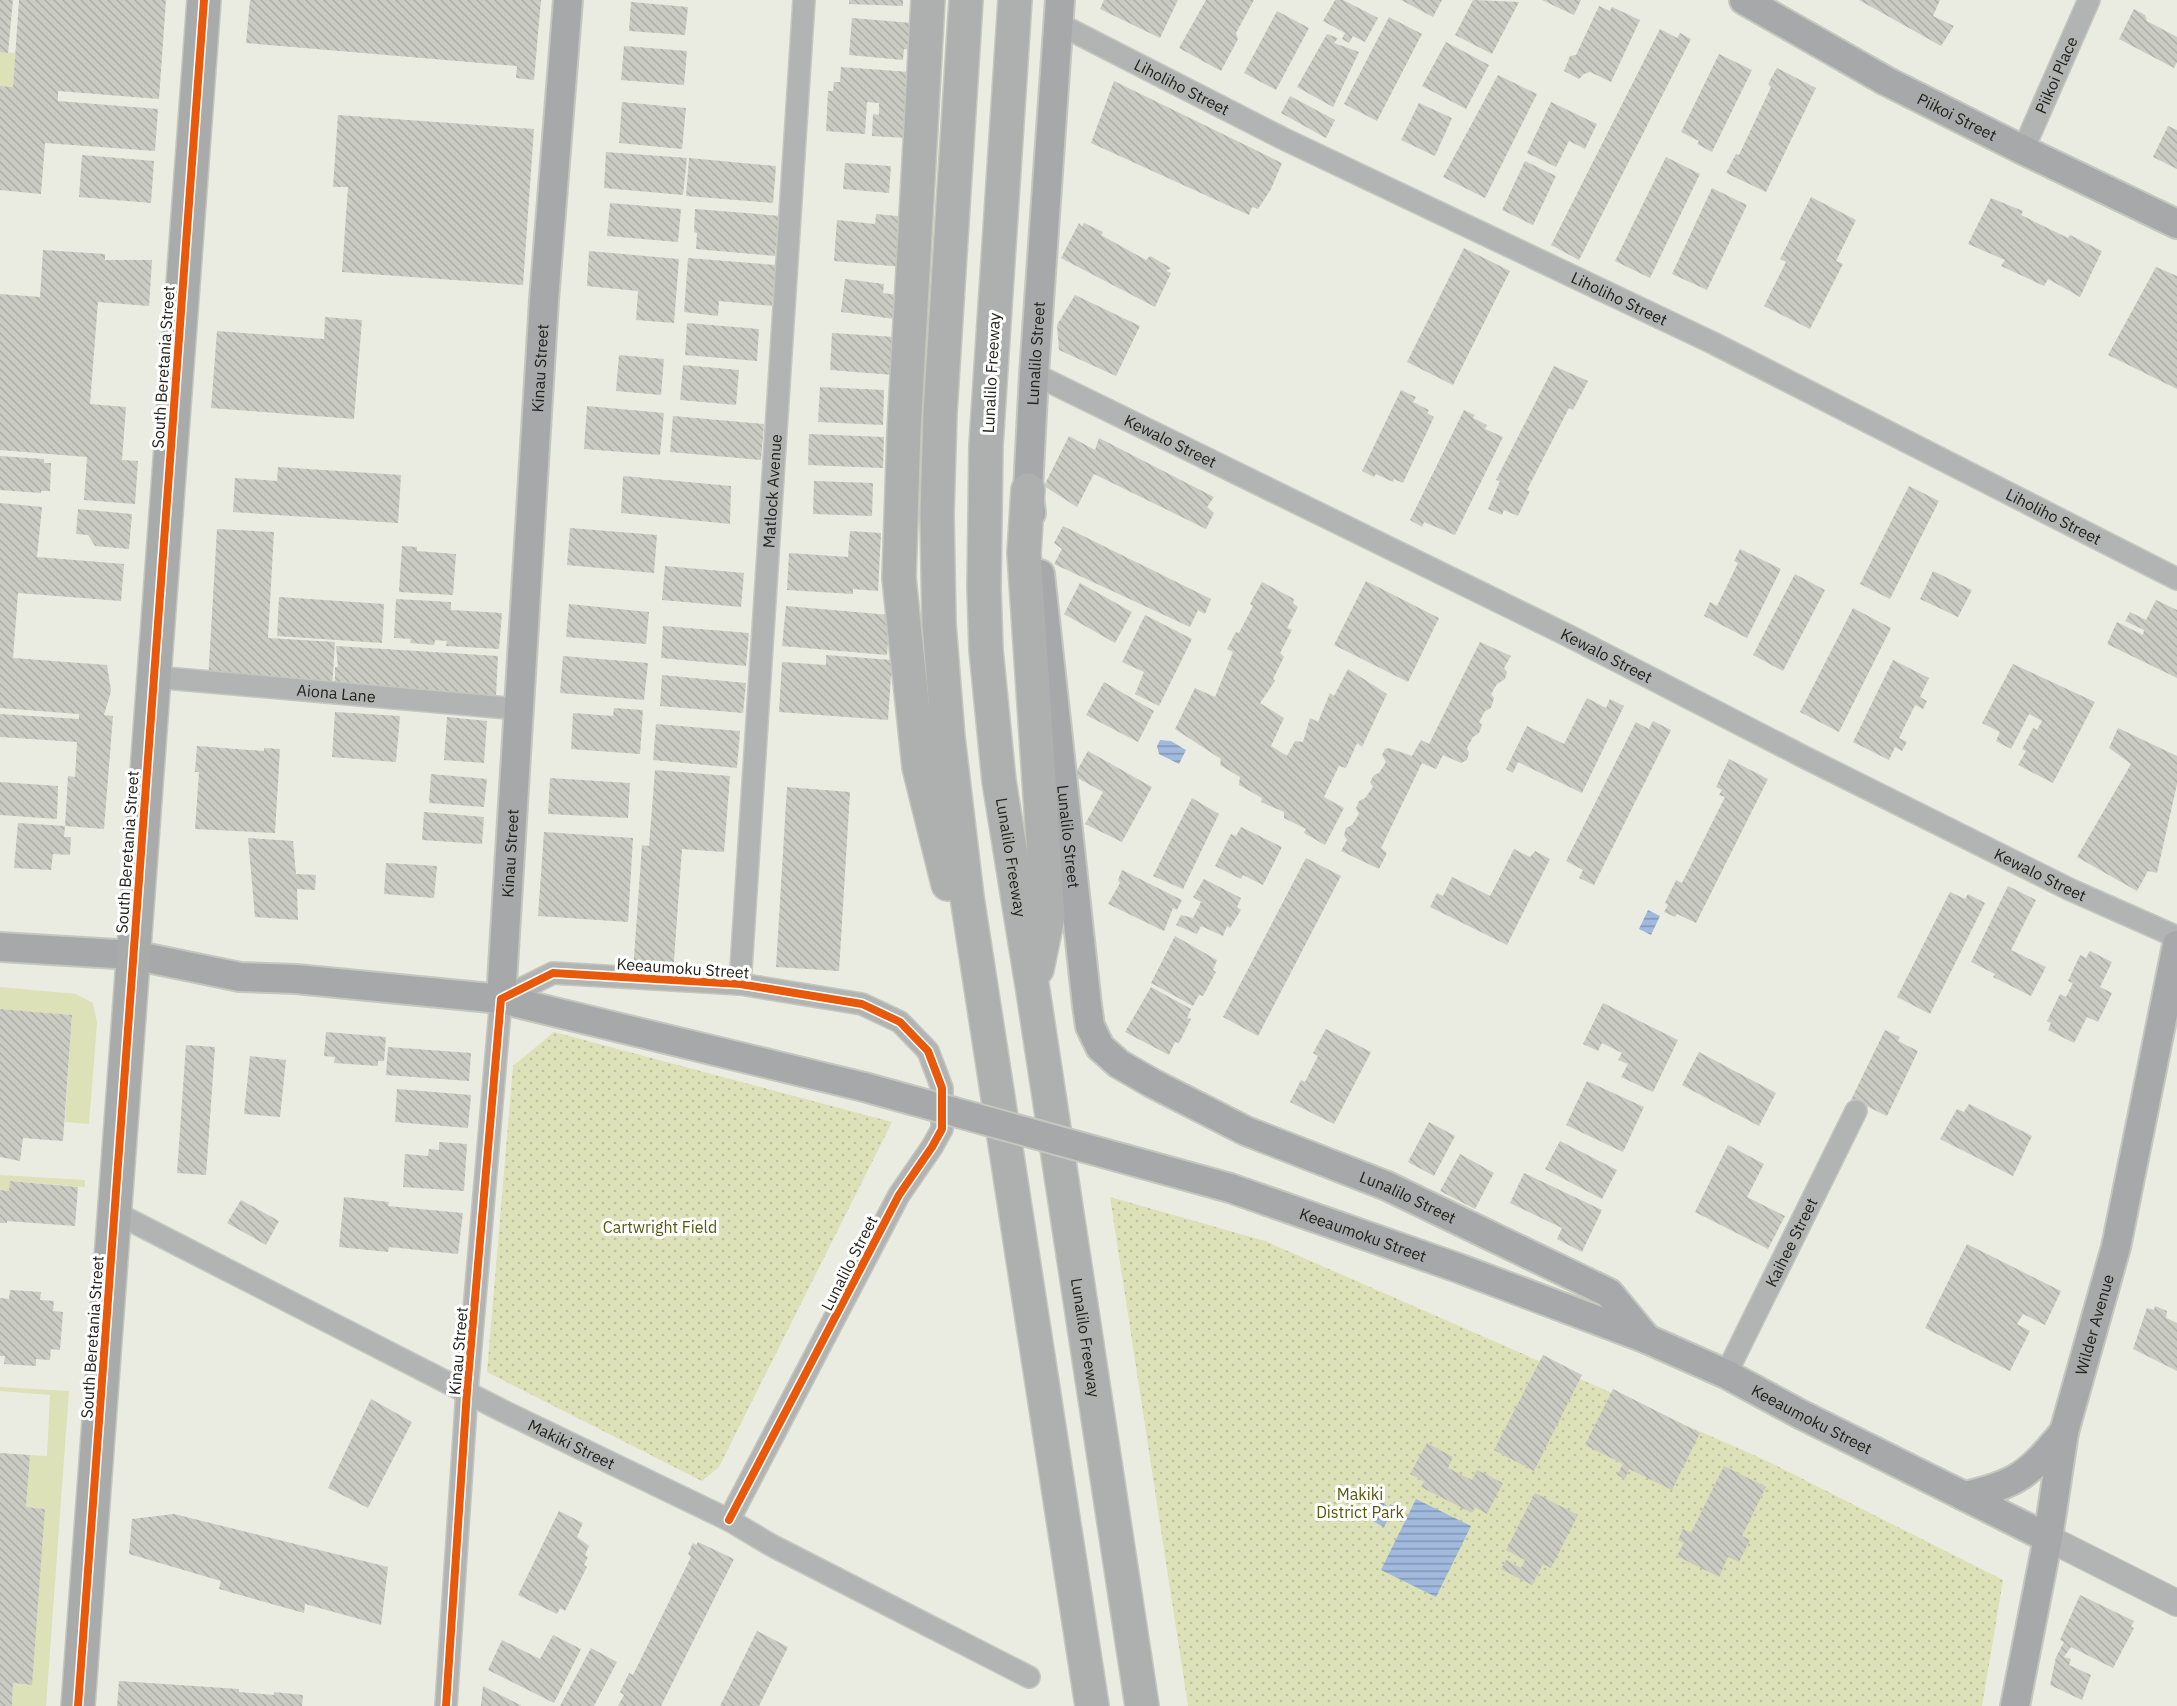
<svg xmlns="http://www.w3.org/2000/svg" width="2177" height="1706" viewBox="0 0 2177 1706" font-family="'IBM Plex Sans',sans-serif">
  <defs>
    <pattern id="park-dots" width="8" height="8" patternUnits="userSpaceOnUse" patternTransform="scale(1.5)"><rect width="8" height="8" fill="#dce1b8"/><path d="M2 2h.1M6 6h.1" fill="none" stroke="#bcc19e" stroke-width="1.8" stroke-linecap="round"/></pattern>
    <pattern id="water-rules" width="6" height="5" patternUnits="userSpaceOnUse" patternTransform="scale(1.5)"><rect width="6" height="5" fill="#a0b9dc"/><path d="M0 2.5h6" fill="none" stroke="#8296b2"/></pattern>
    <pattern id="building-back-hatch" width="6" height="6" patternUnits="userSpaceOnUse" patternTransform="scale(1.5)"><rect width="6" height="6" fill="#caccc3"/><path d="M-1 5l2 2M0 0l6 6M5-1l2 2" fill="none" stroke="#adafa7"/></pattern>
  </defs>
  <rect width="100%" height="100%" fill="#eaece1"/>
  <path fill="#dce1b8" d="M0,52L16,53L13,87L0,86Z
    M0,987L76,994L93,1003L97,1023L89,1124L65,1122L72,1015L0,1009Z
    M0,1175L85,1180V1187L11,1181L9,1191L0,1190Z
    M0,1387L69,1391L46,1706H12L13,1683L31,1685L45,1509L26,1507L30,1455L47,1456L50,1395L0,1391Z"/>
  <path fill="url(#park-dots)" d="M554,1032L892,1122L719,1467L702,1481L487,1372L513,1066Z
    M1110,1197L1265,1241L1763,1459L2003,1580L1982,1706H1188Z"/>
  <path fill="url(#water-rules)" d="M1160,740L1171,741L1186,750L1179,764L1159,754L1157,746Z
    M1648,910L1660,916L1651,935L1639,929Z
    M1416,1499L1471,1526L1436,1597L1381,1570Z
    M1379,1501L1389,1507L1390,1504L1395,1507L1384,1527L1369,1519Z"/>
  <path fill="url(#building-back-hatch)" d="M0,0H13L8,53L0,52Z
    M19,0H166L159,99L58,91V101L158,109L155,151L45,143L41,194L0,190V86L13,87Z
    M250,0H541L534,80L516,78L517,66L246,43Z
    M849,0H903V6L849,4Z
    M1104,0H1178L1160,38L1100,9Z
    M1206,0H1254L1236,33L1238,39L1221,71L1179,48Z
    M1335,0H1343L1378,18L1365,42L1353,36L1349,43L1342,39L1345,33L1323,21Z
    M1401,0H1442L1433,17Z
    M1473,0L1519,2L1492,54L1455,35Z
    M1542,0H1581L1574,15Z
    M1859,0H1940L1933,16L1954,26L1941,46Z
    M631,2L688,7L685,35L629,31Z
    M1599,6L1610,11L1612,7L1640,20L1611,82L1590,72L1584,74L1579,79L1564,71L1570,56L1576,55Z
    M2134,9L2145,15L2147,21L2177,37V62L2174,68L2119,39Z
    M1277,11L1309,28L1276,90L1244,73Z
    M1389,17L1422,34L1377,121L1344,104Z
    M852,18L924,24L921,51L904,49L903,60L849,55Z
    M1660,29L1677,38L1680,33L1691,39L1579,260L1551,245Z
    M1327,34L1338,38L1334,43L1359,52L1333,107L1297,87Z
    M1446,42L1489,65L1466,109L1422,86Z
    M624,46L687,51L684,85L621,80Z
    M1719,54L1752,70L1712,152L1697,144L1699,141L1681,132Z
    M841,67L910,72L906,138L872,136L873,114L879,115V103L867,102L865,134L826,131L828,91H833L834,82H840Z
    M1777,68L1816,88L1766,192L1726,173L1736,154L1739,155L1771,87L1768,84Z
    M1498,75L1537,94L1485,198L1443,177Z
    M1114,81L1282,163L1271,189L1258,209L1252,207L1249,215L1091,143Z
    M1290,96L1335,120L1326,138L1281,113Z
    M622,102L686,108L682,149L619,143Z
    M1551,102L1597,124L1585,149L1569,141L1556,167L1527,153Z
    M1419,103L1452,118L1435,156L1401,140Z
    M338,115L534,129L523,285L342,272L348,187H333Z
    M2168,126L2177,130V169L2153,157Z
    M606,152L687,158L683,195L604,188Z
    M82,155L154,161L151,203L79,197Z
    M1666,157L1700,174L1650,278L1615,261Z
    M689,158L776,166L773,203L686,196Z
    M1525,161L1556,176L1533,225L1502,210Z
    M845,163L891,166L889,193L843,189Z
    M1712,188L1747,205L1707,290L1672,274Z
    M1811,197L1856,220L1836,261L1843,264L1810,329L1764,306L1786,262L1780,259Z
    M1991,198L2023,211L2021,215L2068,238L2070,235L2102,251L2080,297L2048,279L2044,286L2001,266L2005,260L1968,244Z
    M610,203L681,209L678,242L607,236Z
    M695,209L781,216L780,224L778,223L775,256L696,249L697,233L694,232Z
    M876,214L907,217L903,267L834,261L837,220L875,224Z
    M1079,223L1082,227L1084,223L1103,232L1101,235L1146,260L1150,256L1171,268L1166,271L1171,273L1155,307L1061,258Z
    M1464,248L1510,271L1453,385L1407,362Z
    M43,250L105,254V260H152L149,306L98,302L90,404L126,407L122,460L138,461L135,504L84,500L87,457L0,450V294L40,297Z
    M589,251L679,259L674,323L636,320L638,291L587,286Z
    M688,258L776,265L772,306L719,301L718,316L684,312Z
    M2156,267L2177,276V389L2108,355Z
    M845,279L884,284L883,293L898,295L895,319L841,312Z
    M1075,295L1140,326L1116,376L1059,350L1057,325Z
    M325,317L362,320L354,419L211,408L217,331L324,339Z
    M687,323L759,329L757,361L685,355Z
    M832,333L896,337L893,375L830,370Z
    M619,355L664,359L661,395L616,391Z
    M683,365L739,370L736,405L680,400Z
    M1554,366L1588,381L1573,410L1569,408L1527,490L1530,491L1518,516L1504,510L1502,515L1488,509L1500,481L1496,480Z
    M820,387L884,390L883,425L818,422Z
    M1401,390L1416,397L1413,402L1429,410L1427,413L1434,417L1403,483L1394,479L1393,482L1376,474L1374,477L1362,471Z
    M587,406L664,413L660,455L584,449Z
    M1464,410L1475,415L1473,418L1487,425L1485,429L1503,437L1455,535L1424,522L1422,527L1410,520Z
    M673,416L764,424L761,460L670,452Z
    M809,434L884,437L883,468L808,465Z
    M1069,436L1095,450L1099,438L1214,497L1207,507L1214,513L1206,529L1094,474L1077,507L1044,486Z
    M0,456L44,459V463H51L50,491H41V493L0,490Z
    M278,467L401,475L398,523L233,512L235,478L277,481Z
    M623,476L731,486L730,524L621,513Z
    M814,481L873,483L872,516L813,514Z
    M1909,486L1939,501L1890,599L1860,584Z
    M0,503L42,507L37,557L124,564L121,601L18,593L13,658L107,665L111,691L104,715L113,716L104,829L65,826L68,776L75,777L77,742L0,737V714L79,719V714L0,708Z
    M78,509L132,514L129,549L95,546L88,535L76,534Z
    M1063,526L1211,599L1205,614L1198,610L1190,627L1054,564L1062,549L1054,543Z
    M570,528L657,535L654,573L567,565Z
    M217,529L274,532L268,638L335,642L332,689L208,681Z
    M850,531L881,533L878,591L853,589V594L787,590L789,553L848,557Z
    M402,546L417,547V551L456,554L453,595L399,592Z
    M1740,549L1781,569L1747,638L1704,616L1710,602L1717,606L1738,563L1734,561Z
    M665,566L744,573L741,607L662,600Z
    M1933,571L1972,590L1958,617L1920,599Z
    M1795,574L1825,590L1783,671L1753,655Z
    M1366,581L1439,618L1408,682L1334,645Z
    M1262,582L1294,599L1293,603L1298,607L1287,628L1292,630L1280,653L1284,657L1273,679L1275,681L1260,703L1284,718L1271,746L1287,756L1295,741L1303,742L1310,718L1318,722L1330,693L1334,696L1348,669L1387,694L1362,747L1357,743L1346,768L1339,766L1324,797L1344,808L1325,845L1304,833L1306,829L1284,818V812L1261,802L1262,798L1239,785L1240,777L1220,765L1221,759L1175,729L1195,688L1215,697L1233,652L1227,649L1236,632L1239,633L1253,606L1250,604Z
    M1080,583L1132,612L1115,643L1064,614Z
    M279,597L384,604L382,643L277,636Z
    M396,599L451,602V610L502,613L499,649L446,646L447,641L435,640L434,645L410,643L411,639L394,638Z
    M2156,600L2177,610V678L2107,644L2117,622L2143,635L2144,630L2125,621L2130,612L2146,620Z
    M569,604L649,612L646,644L566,637Z
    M786,606L890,615L887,655L782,646Z
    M1853,608L1891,628L1839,732L1800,712Z
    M1145,615L1192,639L1159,706L1135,694L1144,672L1122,662Z
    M663,626L749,633L746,666L661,658Z
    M1480,642L1511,656L1504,668L1507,672L1505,679L1497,684L1491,694L1494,698L1491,708L1485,711L1479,722L1482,725L1479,733L1473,737L1467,748L1469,753L1467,760L1461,763L1443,755L1436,769L1422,763L1381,848L1387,853L1379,869L1341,851L1347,840L1344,835L1346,828L1352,825L1359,814L1356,808L1359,801L1365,798L1373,787L1370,782L1374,775L1379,773L1386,762L1382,755L1385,749L1389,748L1412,756L1421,740L1429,744Z
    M336,646L498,656L496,696L335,685V667H338Z
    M826,655L892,660L888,720L779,712L782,662L826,665Z
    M563,656L648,663L644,700L560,693Z
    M1893,660L1929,678L1920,697L1927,701L1923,709L1915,705L1899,738L1907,742L1902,751L1895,747L1889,760L1853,742Z
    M2013,664L2095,702L2053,783L2018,765L2026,751L2022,749L2033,728L2037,730L2042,721L2029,714L2011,749L1996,741L2000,732L1982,723Z
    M662,675L746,683L743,713L660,706Z
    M1104,682L1154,711L1138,742L1086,715Z
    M1587,698L1606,708L1610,699L1624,706L1582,793L1518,762L1513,773L1506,769L1527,726L1564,744Z
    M614,708L643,710L640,754L571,749L573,713L613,716Z
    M335,712L400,716L396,762L332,757Z
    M447,717L487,721L484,763L444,760Z
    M1653,721L1671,730L1594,885L1579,878L1583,870L1566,861L1636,722L1649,729Z
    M656,724L740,731L737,768L653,760Z
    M2118,728L2177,756V784L2157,873L2148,871L2137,891L2077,857L2131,764L2109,748Z
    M197,746L264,751V748L280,749L275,833L195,829L199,772H195Z
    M1088,751L1152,787L1122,842L1085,824L1103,792L1074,776Z
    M1729,759L1768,779L1696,923L1677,914L1675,917L1664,912L1668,905L1665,903L1676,880L1682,883L1725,797L1719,795L1722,790L1716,787Z
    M655,770L730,776L724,852L682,849L673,974L633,971L642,845L649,846Z
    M431,774L487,779L484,807L429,803Z
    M550,778L630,783L628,818L548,814Z
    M0,782L58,786L57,819L0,815Z
    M787,787L850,792L839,971L776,967Z
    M1192,798L1219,814L1183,889L1153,876Z
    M424,812L484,817L482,844L422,840Z
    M18,823L65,826L64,837H71L70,855L53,854L51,870L14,868Z
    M1241,827L1282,847L1263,885L1243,875L1241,879L1215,866L1231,834L1236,836Z
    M544,832L633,838L628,922L538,916Z
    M248,838L293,841L296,874L316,875L315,890L297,889L298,920L255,917Z
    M1514,849L1530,857L1535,851L1550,859L1507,945L1430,907L1437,893L1443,896L1452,877L1490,896Z
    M1306,858L1341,876L1258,1036L1223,1017Z
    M386,863L437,866L434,898L384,894Z
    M1122,870L1182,900L1177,910L1173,908L1164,931L1108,904L1120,883L1118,880Z
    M1204,879L1241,898L1237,907L1241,910L1230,928L1227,926L1223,936L1201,926L1197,934L1176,925L1181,915L1193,918L1201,902L1193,897Z
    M2008,886L2036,900L2011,950L2046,967L2031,996L1993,977L1995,974L1971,962Z
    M1950,892L1965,899L1968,894L1985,903L1930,1014L1897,997Z
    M1175,936L1217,960L1213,970L1216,972L1203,996L1199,995L1193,1006L1151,983Z
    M2090,951L2112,962L2100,987L2112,993L2098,1022L2087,1017L2074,1043L2048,1030L2051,1023L2047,1021L2060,994L2066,997L2073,983L2068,981L2080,955L2086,958Z
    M1151,987L1191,1009L1187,1018L1191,1019L1179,1043L1175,1042L1169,1055L1125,1032Z
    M1603,1003L1678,1040L1653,1092L1621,1077L1628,1064L1618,1060L1622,1053L1602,1043L1598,1051L1583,1044Z
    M0,1009L72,1015L63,1141L23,1138L20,1161L0,1157Z
    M1326,1029L1371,1052L1334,1124L1290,1102L1301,1080L1305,1082L1318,1056L1313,1053Z
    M1885,1030L1900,1037L1898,1041L1918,1051L1887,1116L1862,1104L1848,1106Z
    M326,1032L386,1037L384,1061H378V1066L334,1063L335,1057L324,1056Z
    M186,1045L215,1047L206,1175L177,1173Z
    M388,1047L471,1053L469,1081L386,1075Z
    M1699,1052L1776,1093L1759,1126L1682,1085Z
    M250,1056L286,1060L280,1117L244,1114Z
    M1587,1081L1644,1107L1623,1152L1566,1125Z
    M397,1089L471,1095L468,1128L395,1122Z
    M1969,1104L2032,1136L2013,1176L1940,1139L1957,1109L1964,1112Z
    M1429,1122L1455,1136L1434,1176L1408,1162Z
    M1560,1141L1617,1170L1602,1199L1545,1169Z
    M439,1142L467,1144L464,1191L403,1187L405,1154L428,1156L429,1149L439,1150Z
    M1728,1145L1764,1164L1747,1197L1785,1216L1768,1249L1695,1212Z
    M1460,1154L1494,1173L1475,1209L1440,1191Z
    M1524,1173L1602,1210L1582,1252L1557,1239L1562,1228L1510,1203Z
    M10,1181L78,1187L75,1226L7,1221V1223H0V1190L9,1191Z
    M344,1197L389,1202L388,1206L463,1213L458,1254L389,1247L388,1252L339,1247Z
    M241,1200L279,1221L266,1245L227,1223Z
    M1967,1244L2061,1291L2045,1325L2023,1314L2017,1324L2030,1331L2010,1371L1925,1328Z
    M10,1290L41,1292L40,1300L54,1301L53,1311L63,1312L60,1350L51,1349L50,1360L36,1359V1366L4,1364L5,1356H0V1298L9,1299Z
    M2155,1306L2167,1311L2166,1318L2177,1323V1371L2133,1349L2147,1308L2154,1310Z
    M1543,1355L1582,1375L1534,1471L1494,1450Z
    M1613,1389L1700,1433L1672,1490L1629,1469L1625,1479L1617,1475L1623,1464L1585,1445Z
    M371,1399L412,1422L368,1508L328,1488Z
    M1427,1443L1453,1457L1448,1468L1472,1480L1477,1470L1503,1483L1487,1514L1475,1507L1472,1513L1421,1487L1424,1481L1410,1474Z
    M0,1453L30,1455L26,1507L45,1509L32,1685L13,1683L12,1706H0Z
    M1724,1466L1766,1487L1742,1536L1750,1540L1739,1562L1728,1557L1719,1577L1677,1556L1684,1543L1678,1540L1683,1529L1691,1533Z
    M1535,1493L1578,1515L1551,1568L1543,1564L1532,1585L1501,1569L1506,1560L1521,1568L1525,1560L1506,1550Z
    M559,1511L583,1523L577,1537L589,1546L585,1555L588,1557L584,1565L587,1567L565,1611L560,1608L557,1614L518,1595Z
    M174,1514L388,1567L381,1625L305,1604L304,1613L219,1589L221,1581L129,1554L132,1519Z
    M698,1542L734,1559L661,1706H618L624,1695L620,1692L629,1673L633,1675L691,1557L688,1554L693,1543L696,1545Z
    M2080,1595L2134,1621L2131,1627L2134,1628L2113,1668L2071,1647L2064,1657L2071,1659L2069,1665L2091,1675L2082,1700L2050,1685L2056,1657L2064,1642L2060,1640Z
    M757,1631L788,1647L759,1706H720Z
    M553,1635L581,1649L554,1703L488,1670L502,1640L540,1659Z
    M591,1648L617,1662L594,1706H560Z
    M119,1681L239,1689V1692L274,1695V1692L303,1695L302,1706H117Z
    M483,1686L522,1706H481Z"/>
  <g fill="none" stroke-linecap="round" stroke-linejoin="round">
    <defs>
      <g id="minor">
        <path id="s1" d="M1059,24L1282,138L1713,343L2177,579"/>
        <path id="s2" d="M2023,150L2089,0"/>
        <path id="s3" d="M1034,374L1569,636L1804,757L2071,890L2177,937"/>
        <path id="s4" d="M154,677L518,709"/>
        <path id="s5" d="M740,984L804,0"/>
        <path id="s6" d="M114,1212L503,1411L729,1520L771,1545L1029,1677"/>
        <path id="s7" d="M1726,1374L1856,1111"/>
        <path d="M446,1706L467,1391L501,999L553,973L740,984L862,1004L900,1022L928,1051L942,1088V1129L932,1147L899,1195L729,1520"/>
      </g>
      <path id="tertiary" d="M2048,1538L2177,1603"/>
      <g id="secondary">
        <path id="s8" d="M1744,0L1886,81L2023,150L2177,224"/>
        <path id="s9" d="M1031,513L1028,490L1034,374L1060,0"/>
        <path id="s10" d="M1040,574L1087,1005L1090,1026L1100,1047L1119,1064L1152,1083L1246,1131L1387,1186L1609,1293L1647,1339"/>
        <path d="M0,947L133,955L240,977L296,979L501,999L864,1087"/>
        <path id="s11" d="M501,999L544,300L568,0"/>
        <path id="s12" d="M1230,1188L1461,1269L1647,1339L1726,1374L1800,1414L2048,1538"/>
        <path d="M1964,1496C2017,1485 2030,1473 2064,1432"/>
        <path id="s13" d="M2015,1706L2048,1538L2064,1432L2116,1247L2177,945"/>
      </g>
      <path id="primary" d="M78,1706L204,0"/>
      <g id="motorway">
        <path d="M928,0L904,431L899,578L919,767L948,884"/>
        <path d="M966,0L940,413L937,514L939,624L948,737L967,897L1092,1706"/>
        <path id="s14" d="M1015,0L986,445L984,588L986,650L999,781L1033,991L1142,1706"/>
        <path d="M1028,490L1024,553L1048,916L1037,969"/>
      </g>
    </defs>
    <use href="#minor" stroke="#c5c7be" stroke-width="24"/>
    <use href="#tertiary" stroke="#c5c7be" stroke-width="28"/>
    <use href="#secondary" stroke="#c5c7be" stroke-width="32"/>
    <use href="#primary" stroke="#c5c7be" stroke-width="36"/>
    <use href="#motorway" stroke="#c5c7be" stroke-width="36"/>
    <use href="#minor" stroke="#b2b4b4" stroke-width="21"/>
    <use href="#tertiary" stroke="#b2b4b4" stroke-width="26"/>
    <use href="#secondary" stroke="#a7a8a9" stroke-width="28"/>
    <use href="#primary" stroke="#a9abab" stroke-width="33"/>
    <use href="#motorway" stroke="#aeb0af" stroke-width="33"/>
    <defs>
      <path id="secondary-bridge" d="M864,1087L1230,1188"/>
    </defs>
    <use href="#secondary-bridge" stroke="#c5c7be" stroke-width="32" stroke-linecap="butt"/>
    <use href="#secondary-bridge" stroke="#a7a8a9" stroke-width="28"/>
    <defs>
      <path id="cycleway" d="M78,1706L204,0
        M446,1706L467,1391L501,999L553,973L740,984L862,1004L900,1022L928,1051L942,1088V1129L932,1147L899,1195L729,1520"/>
    </defs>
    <use href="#cycleway" stroke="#fff" stroke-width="11"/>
    <use href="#cycleway" stroke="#e8590c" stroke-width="8"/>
  </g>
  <g text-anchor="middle" stroke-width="6" stroke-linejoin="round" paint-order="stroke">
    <g font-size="16" fill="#21221c" stroke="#fff">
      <text dy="6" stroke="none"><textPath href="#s2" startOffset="82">Piikoi Place</textPath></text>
      <text dy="6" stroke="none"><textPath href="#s1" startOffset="138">Liholiho Street</textPath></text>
      <text dy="6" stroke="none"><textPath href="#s8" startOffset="243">Piikoi Street</textPath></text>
      <text dy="6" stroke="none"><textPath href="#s1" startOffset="624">Liholiho Street</textPath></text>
      <text dy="6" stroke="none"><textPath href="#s9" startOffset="160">Lunalilo Street</textPath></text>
      <text transform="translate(163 367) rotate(-86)" y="6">South Beretania Street</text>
      <text dy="6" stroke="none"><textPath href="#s11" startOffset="632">Kinau Street</textPath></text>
      <text transform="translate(991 373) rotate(-87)" y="6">Lunalilo Freeway</text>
      <text dy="6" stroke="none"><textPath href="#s3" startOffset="152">Kewalo Street</textPath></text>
      <text dy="6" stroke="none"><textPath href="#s5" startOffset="494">Matlock Avenue</textPath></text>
      <text dy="6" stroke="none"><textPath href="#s1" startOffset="1110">Liholiho Street</textPath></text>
      <text dy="6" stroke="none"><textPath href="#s3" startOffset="638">Kewalo Street</textPath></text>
      <text dy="6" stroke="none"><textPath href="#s4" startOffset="183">Aiona Lane</textPath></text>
      <text dy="6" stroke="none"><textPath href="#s10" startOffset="264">Lunalilo Street</textPath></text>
      <text transform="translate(127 852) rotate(-86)" y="6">South Beretania Street</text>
      <text dy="6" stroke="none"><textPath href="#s11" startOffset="146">Kinau Street</textPath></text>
      <text dy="6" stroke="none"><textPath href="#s14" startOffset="860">Lunalilo Freeway</textPath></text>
      <text dy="6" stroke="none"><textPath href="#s3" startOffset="1124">Kewalo Street</textPath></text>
      <text transform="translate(683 968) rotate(4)" y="6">Keeaumoku Street</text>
      <text dy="6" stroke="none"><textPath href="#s10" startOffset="822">Lunalilo Street</textPath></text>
      <text dy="6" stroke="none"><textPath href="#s12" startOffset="141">Keeaumoku Street</textPath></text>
      <text dy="6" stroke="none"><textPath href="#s7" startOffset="147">Kaihee Street</textPath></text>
      <text transform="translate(849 1263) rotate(-63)" y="6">Lunalilo Street</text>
      <text dy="6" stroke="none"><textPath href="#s13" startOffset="390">Wilder Avenue</textPath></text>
      <text transform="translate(92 1337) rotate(-86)" y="6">South Beretania Street</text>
      <text dy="6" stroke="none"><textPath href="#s14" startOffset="1346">Lunalilo Freeway</textPath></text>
      <text transform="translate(458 1351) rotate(-85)" y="6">Kinau Street</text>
      <text dy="6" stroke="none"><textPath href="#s12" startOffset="627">Keeaumoku Street</textPath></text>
      <text dy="6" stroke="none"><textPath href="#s6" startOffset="513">Makiki Street</textPath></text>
    </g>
    <g font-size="16" fill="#555a0b" stroke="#fff">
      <text x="660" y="1233">Cartwright Field</text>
      <text x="1360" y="1500">Makiki<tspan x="1360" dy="18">District Park</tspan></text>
    </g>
  </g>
</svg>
